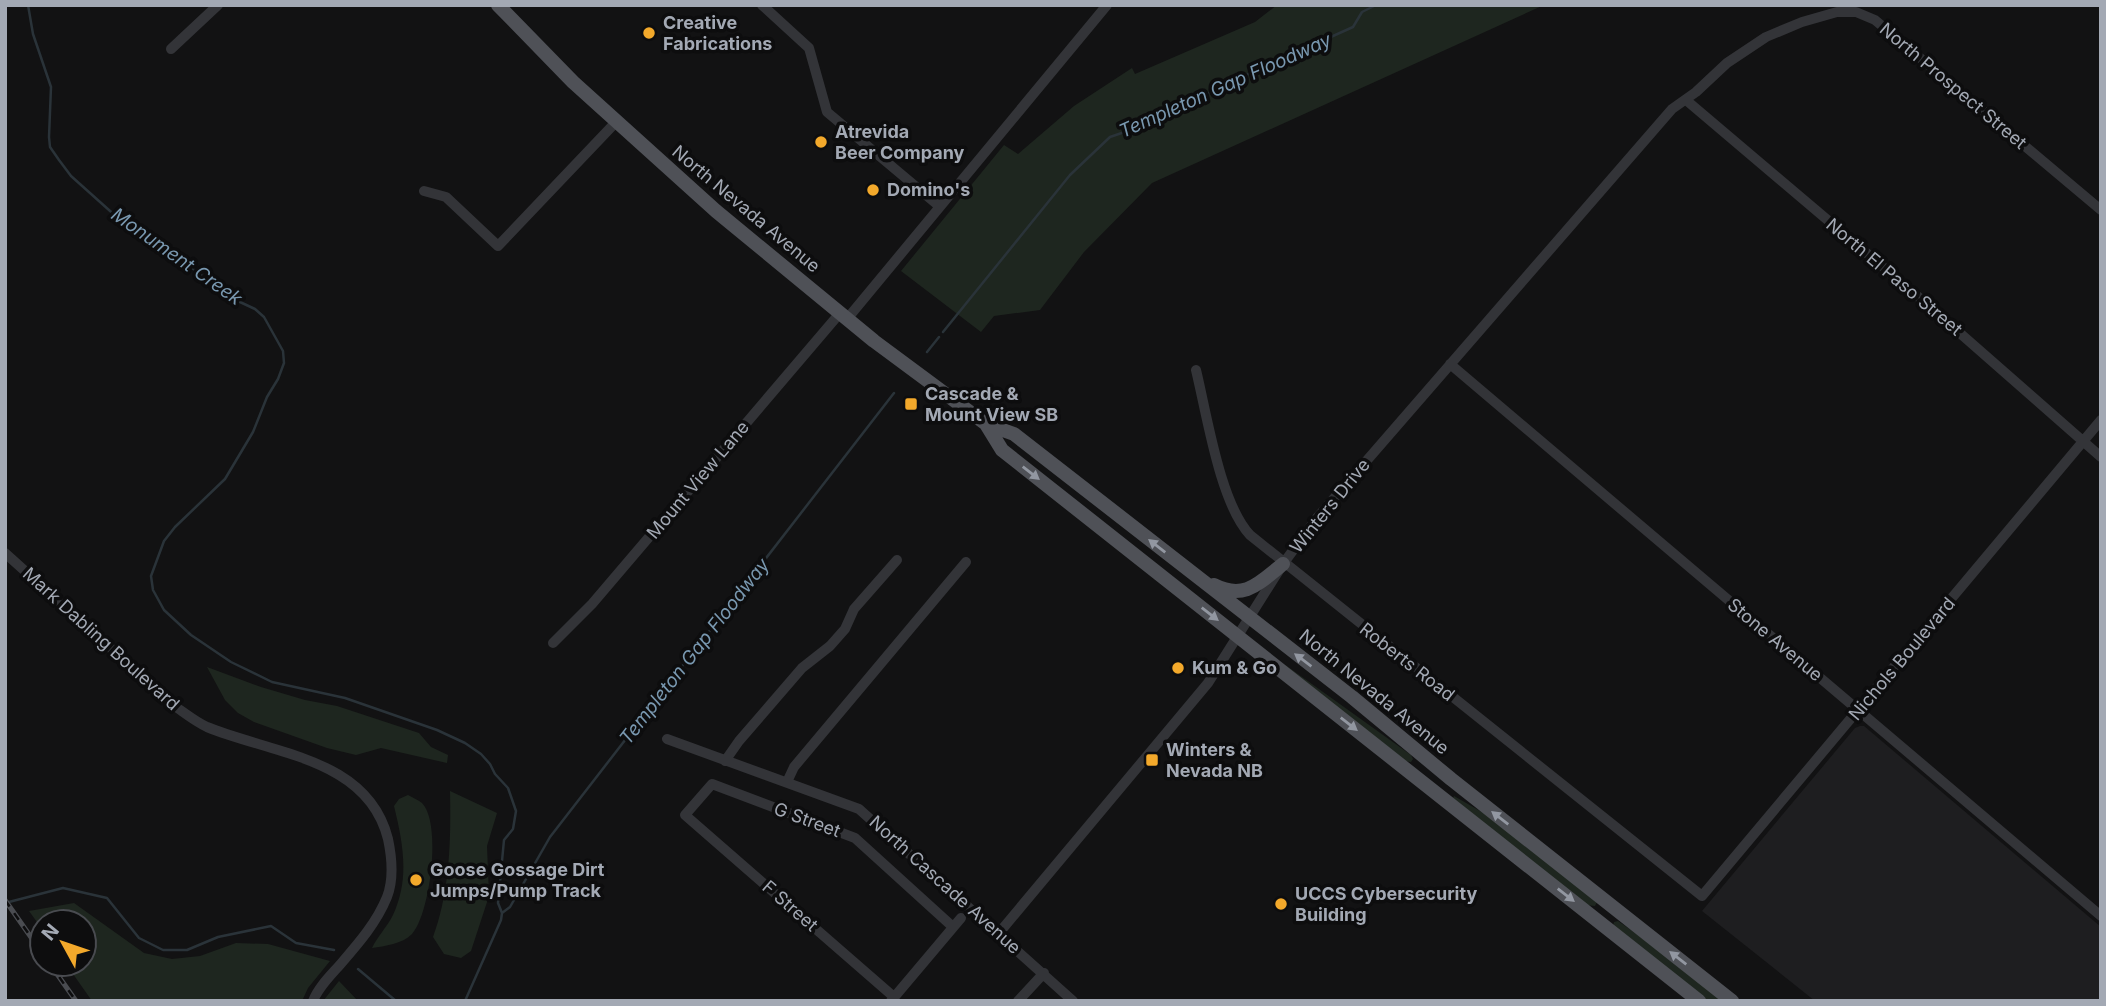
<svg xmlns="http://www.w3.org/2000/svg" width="2106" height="1006" viewBox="0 0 2106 1006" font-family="Inter,sans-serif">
  <rect width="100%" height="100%" fill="#121213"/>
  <path fill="#1e1e20" d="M1860,726H1864L2101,927V1001H1815L1702,911L1855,728Z"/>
  <path fill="#1e261f" d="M1277,5H1544L1152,183L1084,252L1040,310L994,316L981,332L901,271L1004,145L1018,154L1074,106L1132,68L1135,74L1255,22Z
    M1284,664L1411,755L1413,759L1411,762L1403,761Z
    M207,667L261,687L305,700L337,706L419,733L431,747L448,755L447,763L381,748L356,755L327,748L254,722L238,713L225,700Z
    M450,791L497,813L487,846L489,896L471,951L461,958L444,954L433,937C450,891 451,840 450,791Z
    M408,795C412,797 418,800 422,803C442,823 430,914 412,934C402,944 385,946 372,948C377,937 387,927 393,915C410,879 403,843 394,806L399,799Z
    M1454,796L1501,823L1597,902L1595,906L1586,905L1453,798Z
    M74,903L144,953L172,959L200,956L236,943L268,944L330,961L308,988L302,1001H92L66,964H84V922H42V929L29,911Z
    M1618,921L1631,930L1725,1001H1707L1613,926L1614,922Z
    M339,981L358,1001H323Z"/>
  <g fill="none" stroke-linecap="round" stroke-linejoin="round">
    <path stroke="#2a3339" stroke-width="2.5" d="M28,5L33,34L51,87L49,137L50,147L59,160L71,176L119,219L140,226L227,296L255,309L264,317L283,351L284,363L278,379L267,397L253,432L225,479L175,527L164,541L151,576L153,590L164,610L191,635L231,662L272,682L345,698L437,730L465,743L481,754L490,764L495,774L508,788L516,811L513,829L504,840L498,903L502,913L501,920L465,1001
      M943,332L1070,175L1110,137L1145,125L1235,80L1353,27L1362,12L1376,5
      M927,352L939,337
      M5,903L63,888L107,898L139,938L163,950H187L218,937L271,926L296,943L334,950
      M502,913L510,907L550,837L894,393
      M358,969L396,1001"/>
    <path stroke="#333438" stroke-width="10" d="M762,5L809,48L827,112L939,206
      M171,49L218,5
      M1686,100L1929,306L2101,457
      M424,191L446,197L498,246L616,122
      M847,319L1107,5
      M1450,364L2101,916
      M1196,370C1207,415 1220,503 1250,535L1702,896L2101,420
      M5,553L176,707C186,714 196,722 207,727C273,754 368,758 388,839C392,858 394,879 387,897C376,924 357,945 338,967C329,977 318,988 313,1001
      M553,643L592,604L840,313
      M667,739L859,809L1073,1001
      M725,761L739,741L802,668L830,646L845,629L854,609L897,560
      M787,782L794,767L966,562
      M999,933L1208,683L1283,564L1316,519L1672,109L1696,92L1727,63L1766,37L1802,22L1837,12H1856L1875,20L2101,210
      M894,997L685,815L712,784L855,838L953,927
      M891,1001L961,918
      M1018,1001L1044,973"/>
    <path stroke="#4f5157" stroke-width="14" d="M498,5L573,82L716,211L874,341L986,424L1014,434L1352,697L1451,779L1732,1001
      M986,424L1002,450L1699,1001
      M1214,585C1245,601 1260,582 1283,564"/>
    <defs>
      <path id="rail" d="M5,900L42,953
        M50,964L76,1001"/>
    </defs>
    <use href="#rail" stroke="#4a4c51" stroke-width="5"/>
    <use href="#rail" stroke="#0d0d0e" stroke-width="2.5" stroke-dasharray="8" stroke-linecap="butt"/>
  </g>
  <defs><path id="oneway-solid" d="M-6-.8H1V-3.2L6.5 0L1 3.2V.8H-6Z" transform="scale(1.75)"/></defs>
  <g fill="#9297a1">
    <use href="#oneway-solid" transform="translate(1031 473) rotate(38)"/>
    <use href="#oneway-solid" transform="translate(1157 546) rotate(-142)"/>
    <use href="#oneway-solid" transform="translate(1210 614) rotate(38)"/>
    <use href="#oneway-solid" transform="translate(1303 660) rotate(-143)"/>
    <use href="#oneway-solid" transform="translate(1349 724) rotate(38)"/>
    <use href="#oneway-solid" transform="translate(1500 818) rotate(-142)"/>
    <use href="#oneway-solid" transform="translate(1566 895) rotate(38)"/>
    <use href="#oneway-solid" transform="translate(1678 958) rotate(-142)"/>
  </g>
  <g fill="#f3a92b" stroke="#0d0d0e" stroke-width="2.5">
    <circle cx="649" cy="33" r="7"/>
    <circle cx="821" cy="142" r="7"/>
    <circle cx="873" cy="190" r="7"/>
    <rect x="904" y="397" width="14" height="14" rx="3.5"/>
    <circle cx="1178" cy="668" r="7"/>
    <rect x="1145" y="753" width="14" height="14" rx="3.5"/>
    <circle cx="416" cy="880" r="7"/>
    <circle cx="1281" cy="904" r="7"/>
  </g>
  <g text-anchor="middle" stroke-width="7" stroke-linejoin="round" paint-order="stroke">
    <g font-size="18" font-weight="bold" fill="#a3a9b4" stroke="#0d0d0e" text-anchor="start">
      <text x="663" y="29">Creative<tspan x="663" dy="21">Fabrications</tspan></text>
      <text x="835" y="138">Atrevida<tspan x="835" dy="21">Beer Company</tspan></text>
      <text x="887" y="196">Domino's</text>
      <text x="925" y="400">Cascade &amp;<tspan x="925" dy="21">Mount View SB</tspan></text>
      <text x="1192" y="674">Kum &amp; Go</text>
      <text x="1166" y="756">Winters &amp;<tspan x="1166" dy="21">Nevada NB</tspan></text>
      <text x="430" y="876">Goose Gossage Dirt<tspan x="430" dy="21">Jumps/Pump Track</tspan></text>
      <text x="1295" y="900">UCCS Cybersecurity<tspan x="1295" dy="21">Building</tspan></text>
    </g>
    <g font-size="18" fill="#a3a9b4" stroke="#0d0d0e">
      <text transform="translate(1953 86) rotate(40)" y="6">North Prospect Street</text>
      <text transform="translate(746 209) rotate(40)" y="6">North Nevada Avenue</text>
      <text transform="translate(1894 277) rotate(40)" y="6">North El Paso Street</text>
      <text transform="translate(698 480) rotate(-50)" y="6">Mount View Lane</text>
      <text transform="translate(1330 506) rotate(-51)" y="6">Winters Drive</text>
      <text transform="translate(101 639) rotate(42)" y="6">Mark Dabling Boulevard</text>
      <text transform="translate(1775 640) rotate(40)" y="6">Stone Avenue</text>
      <text transform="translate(1902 659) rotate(-50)" y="6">Nichols Boulevard</text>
      <text transform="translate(1407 662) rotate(38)" y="6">Roberts Road</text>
      <text transform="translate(1374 692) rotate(39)" y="6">North Nevada Avenue</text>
      <text transform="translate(807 820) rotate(20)" y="6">G Street</text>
      <text transform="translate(945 885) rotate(42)" y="6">North Cascade Avenue</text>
      <text transform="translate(790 906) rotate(41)" y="6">F Street</text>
    </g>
    <g font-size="19" font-style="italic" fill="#7998b0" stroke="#0d0d0e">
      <text transform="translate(1225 85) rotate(-24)" y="7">Templeton Gap Floodway</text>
      <text transform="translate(177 256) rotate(35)" y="7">Monument Creek</text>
      <text transform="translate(694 651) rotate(-52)" y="7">Templeton Gap Floodway</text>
    </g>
  </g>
  <rect width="2106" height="1006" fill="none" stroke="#a3a9b4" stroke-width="14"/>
  <g transform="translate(63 943) rotate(310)"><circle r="33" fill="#0d0d0e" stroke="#494b50" stroke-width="2"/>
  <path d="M0-5L12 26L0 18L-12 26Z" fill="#f3a92b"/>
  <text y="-10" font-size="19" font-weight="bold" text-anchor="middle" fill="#a3a9b4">N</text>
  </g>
</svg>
